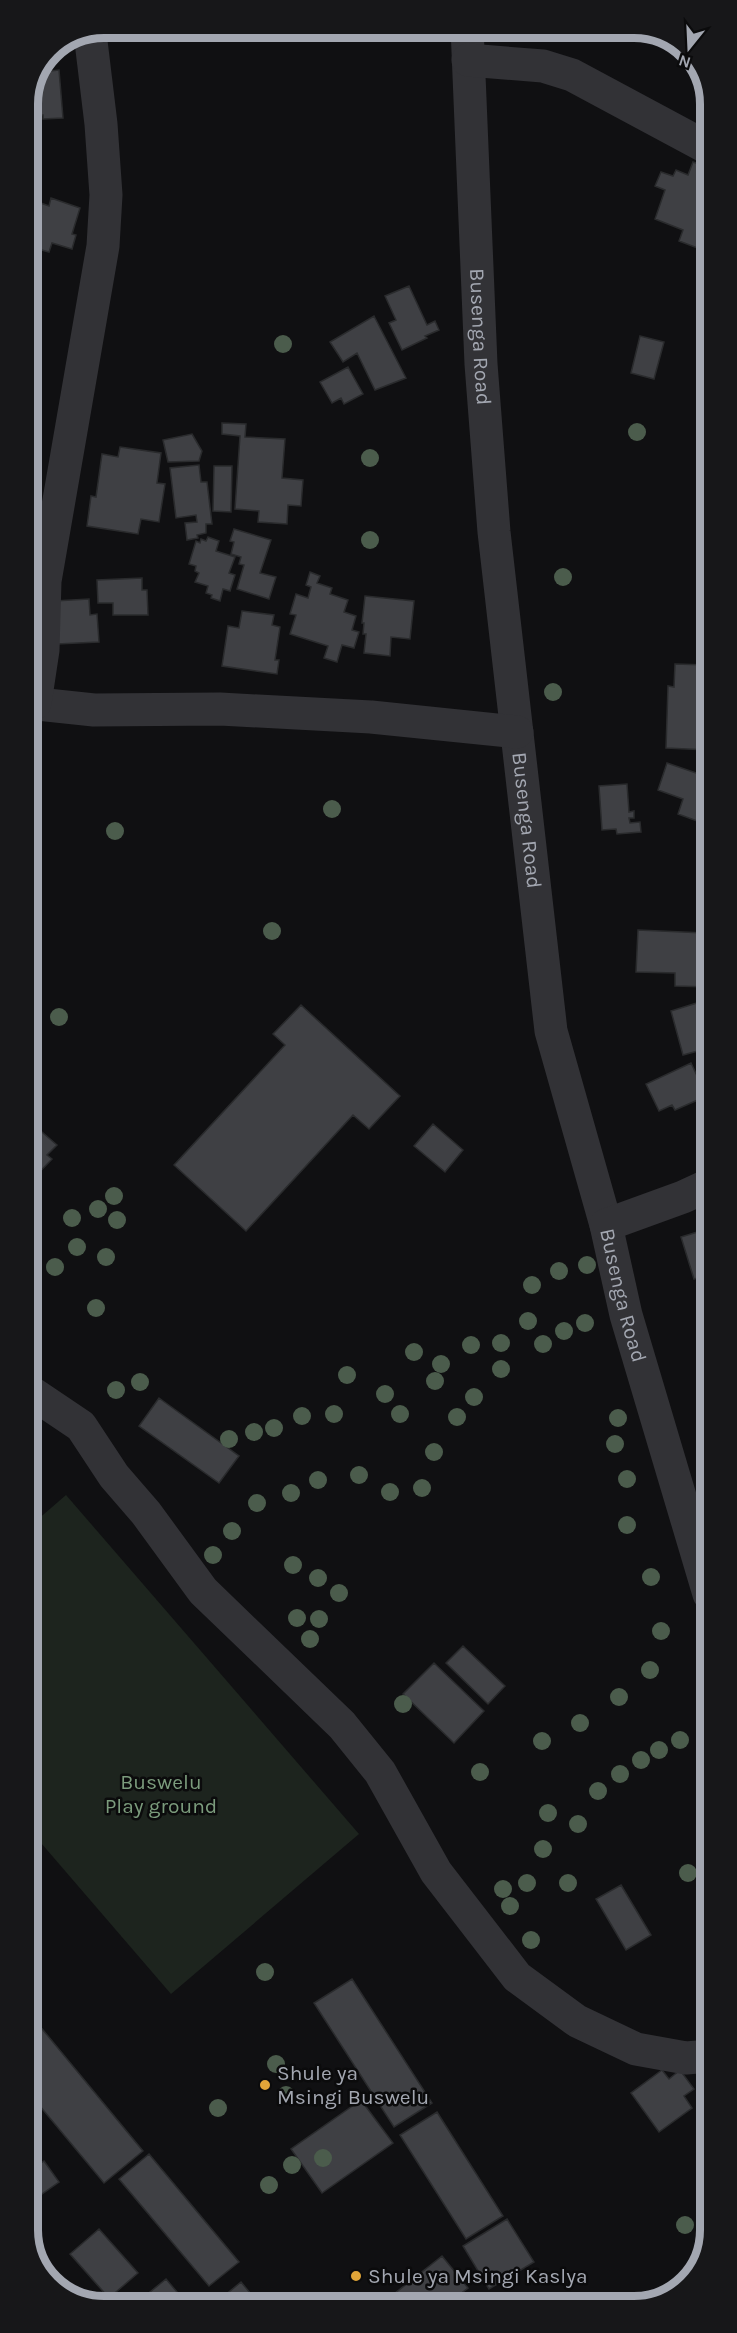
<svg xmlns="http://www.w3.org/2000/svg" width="737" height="2333" viewBox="0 0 737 2333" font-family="Karla,sans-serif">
  <rect width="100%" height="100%" fill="#101012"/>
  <path fill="#1d241e" d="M66,1495L359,1834L171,1994L29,1829V1527Z"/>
  <path fill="#3f4044" stroke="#2a2b2d" stroke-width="1.5" d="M607,27H639L685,48L682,47L680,53Z
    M59,70L63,118L43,119V115L28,117L27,99L32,89H36V80L40,72Z
    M693,162L708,167V252L679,241L683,230L655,219L665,190L655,186L661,172L673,176L676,170L688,175Z
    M27,198L49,206L51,198L80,208L72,234L76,235L72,249L52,243L49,252L38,249L41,239L27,234Z
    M409,286L427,325L435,321L439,330L425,336L427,338L402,350L389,323L396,320L385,296Z
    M374,316L406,378L375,390L357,353L343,362L330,342Z
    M640,336L664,342L654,379L631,373Z
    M348,367L363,394L344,404L341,398L332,403L320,382Z
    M222,423L246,424L245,437L285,439L282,478L303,480L301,506L288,505L287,524L258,522L259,511L235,509L240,436L222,434Z
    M192,434L202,451L199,461L168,462L163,440Z
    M120,447L161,453L157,483L165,484L159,522L141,519L138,534L87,526L91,496L96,497L102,454L118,457Z
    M199,465L201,482H207L212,524H206V533L197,535L198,538L187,540L185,523L197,522L196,515L176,518L170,468Z
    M214,466H232L231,512L213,511Z
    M28,524L46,530L34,567L28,564Z
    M234,529L271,540L260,573L276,577L269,599L237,589L244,565L239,564L241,557L231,554L234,542L230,541Z
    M208,537L219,541L216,551L235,557L229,573L235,575L230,591L223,589L220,601L211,598L212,595L206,593L208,586L195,582L199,573L195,571L196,566L189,564L196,541L200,543L201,539L206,541Z
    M310,572L320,576L317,583L332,588L330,594L348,600L344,612L356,616L352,630L359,632L354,648L342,645L337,662L324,658L328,646L290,634L296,615L290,614L296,594L308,598L311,587L306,585Z
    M142,578V590H147L148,615H113V603H98L97,580Z
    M365,596L414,601L410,639L391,637L390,656L364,653L366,634H363L364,623H362Z
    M89,599L90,615L97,614L99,642L57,644L54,601Z
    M242,611L274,615L272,625L280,627L275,660H279L277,674L222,666L228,626L239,628Z
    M675,664L708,665V750L666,748L668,686L674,687Z
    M667,763L708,777V825L678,814L683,799L658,790Z
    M627,784L629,812L634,811V818H629L630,823L640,822L641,832L617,834L616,829L602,830L599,786Z
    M638,930L705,933L704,955L708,956L709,987L675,986V973L636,972Z
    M700,1002L709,1033V1048L683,1055L671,1011Z
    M301,1005L400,1096L369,1129L353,1115L246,1231L174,1165L285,1045L273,1034Z
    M691,1063L700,1082L704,1080L709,1095L675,1110L672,1105L659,1111L646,1084Z
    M28,1120L57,1145L47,1155L52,1159L28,1184Z
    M433,1124L463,1150L445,1172L414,1146Z
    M704,1230L709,1245V1275L694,1279L681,1237Z
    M159,1398L239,1456L219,1483L139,1426Z
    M463,1646L505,1686L488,1704L446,1663Z
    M434,1663L484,1711L454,1743L403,1694Z
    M621,1885L651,1935L626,1950L596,1899Z
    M352,1979L432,2103L394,2127L314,2003Z
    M29,2013L143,2151L104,2183L29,2093Z
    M662,2070L669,2079L680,2070L694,2089L684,2096L692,2108L659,2132L631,2093Z
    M361,2100L393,2143L322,2193L291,2149Z
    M437,2112L503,2216L466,2239L400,2135Z
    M149,2154L239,2262L209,2286L119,2179Z
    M44,2161L59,2182L29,2203V2165L32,2169Z
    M507,2219L534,2262L489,2289L463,2246Z
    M99,2229L138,2273L109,2298L70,2254Z
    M442,2256L468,2288L447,2304L380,2305Z
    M166,2279L188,2305L135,2306L134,2305Z
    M241,2282L260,2305H213Z"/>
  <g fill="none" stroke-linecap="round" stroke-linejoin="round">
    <g stroke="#323236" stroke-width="33">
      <path id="s1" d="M467,27L481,364L494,532L551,1031L606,1225L626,1315L709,1594"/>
      <path d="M468,60L543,66L572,75L708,148"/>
      <path d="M28,703L94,710L220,709L371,717L517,732"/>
      <path d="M35,703L43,650L45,581L103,246L106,195L101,124L90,33"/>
      <path d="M606,1225L683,1197L709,1185"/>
      <path d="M29,1391L81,1426L114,1476L146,1513L203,1591L342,1725L380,1772L436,1872L517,1977L577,2021L636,2049L686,2058L710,2056"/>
    </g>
  </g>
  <g fill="#4b5c4c">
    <circle cx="283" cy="344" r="9"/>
    <circle cx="637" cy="432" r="9"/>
    <circle cx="370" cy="458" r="9"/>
    <circle cx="370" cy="540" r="9"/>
    <circle cx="563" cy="577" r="9"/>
    <circle cx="553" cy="692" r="9"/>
    <circle cx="332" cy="809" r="9"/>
    <circle cx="115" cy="831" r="9"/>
    <circle cx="272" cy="931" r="9"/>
    <circle cx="59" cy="1017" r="9"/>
    <circle cx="114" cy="1196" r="9"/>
    <circle cx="98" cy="1209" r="9"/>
    <circle cx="72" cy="1218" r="9"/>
    <circle cx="117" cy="1220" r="9"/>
    <circle cx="77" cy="1247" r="9"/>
    <circle cx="106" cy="1257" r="9"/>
    <circle cx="587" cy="1265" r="9"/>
    <circle cx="55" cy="1267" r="9"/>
    <circle cx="559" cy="1271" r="9"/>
    <circle cx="532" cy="1285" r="9"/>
    <circle cx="96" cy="1308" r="9"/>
    <circle cx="528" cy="1321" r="9"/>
    <circle cx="585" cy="1323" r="9"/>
    <circle cx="564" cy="1331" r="9"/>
    <circle cx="501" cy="1343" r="9"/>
    <circle cx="543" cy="1344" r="9"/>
    <circle cx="471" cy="1345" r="9"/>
    <circle cx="414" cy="1352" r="9"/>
    <circle cx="441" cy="1364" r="9"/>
    <circle cx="501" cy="1369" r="9"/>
    <circle cx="347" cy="1375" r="9"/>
    <circle cx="435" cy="1381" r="9"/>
    <circle cx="140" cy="1382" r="9"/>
    <circle cx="116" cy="1390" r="9"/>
    <circle cx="385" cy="1394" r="9"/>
    <circle cx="474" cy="1397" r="9"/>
    <circle cx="334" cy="1414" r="9"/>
    <circle cx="400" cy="1414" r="9"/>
    <circle cx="302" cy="1416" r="9"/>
    <circle cx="457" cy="1417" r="9"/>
    <circle cx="618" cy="1418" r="9"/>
    <circle cx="274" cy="1428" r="9"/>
    <circle cx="254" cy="1432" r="9"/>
    <circle cx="229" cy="1439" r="9"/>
    <circle cx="615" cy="1444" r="9"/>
    <circle cx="434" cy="1452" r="9"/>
    <circle cx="359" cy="1475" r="9"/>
    <circle cx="627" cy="1479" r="9"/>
    <circle cx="318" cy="1480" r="9"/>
    <circle cx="422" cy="1488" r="9"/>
    <circle cx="390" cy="1492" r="9"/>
    <circle cx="291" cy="1493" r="9"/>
    <circle cx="257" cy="1503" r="9"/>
    <circle cx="627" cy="1525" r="9"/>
    <circle cx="232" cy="1531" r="9"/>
    <circle cx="213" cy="1555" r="9"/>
    <circle cx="293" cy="1565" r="9"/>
    <circle cx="651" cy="1577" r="9"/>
    <circle cx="318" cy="1578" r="9"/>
    <circle cx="339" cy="1593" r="9"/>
    <circle cx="297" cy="1618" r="9"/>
    <circle cx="319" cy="1619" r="9"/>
    <circle cx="661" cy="1631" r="9"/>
    <circle cx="310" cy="1639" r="9"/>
    <circle cx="650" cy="1670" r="9"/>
    <circle cx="619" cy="1697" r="9"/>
    <circle cx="403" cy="1704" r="9"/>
    <circle cx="580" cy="1723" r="9"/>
    <circle cx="680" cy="1740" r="9"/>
    <circle cx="542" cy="1741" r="9"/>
    <circle cx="659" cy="1750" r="9"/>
    <circle cx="641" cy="1760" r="9"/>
    <circle cx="480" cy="1772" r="9"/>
    <circle cx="620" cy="1774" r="9"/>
    <circle cx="598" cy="1791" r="9"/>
    <circle cx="548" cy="1813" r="9"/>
    <circle cx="578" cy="1824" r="9"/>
    <circle cx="543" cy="1849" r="9"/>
    <circle cx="688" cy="1873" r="9"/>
    <circle cx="527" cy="1883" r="9"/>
    <circle cx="568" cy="1883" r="9"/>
    <circle cx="503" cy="1889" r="9"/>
    <circle cx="510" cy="1906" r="9"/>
    <circle cx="531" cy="1940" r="9"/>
    <circle cx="265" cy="1972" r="9"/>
    <circle cx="276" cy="2064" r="9"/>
    <circle cx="286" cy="2095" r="9"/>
    <circle cx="218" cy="2108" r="9"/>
    <circle cx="323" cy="2158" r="9"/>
    <circle cx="292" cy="2165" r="9"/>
    <circle cx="269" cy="2185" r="9"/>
    <circle cx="685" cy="2225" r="9"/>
  </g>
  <g fill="#e1a539" stroke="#0b0b0c" stroke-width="2">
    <circle cx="265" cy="2085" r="6"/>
    <circle cx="356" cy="2276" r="6"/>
  </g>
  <g text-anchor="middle" stroke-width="5" stroke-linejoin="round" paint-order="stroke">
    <g font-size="21" fill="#a3a7b1" stroke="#0b0b0c">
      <text dy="7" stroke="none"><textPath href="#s1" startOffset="310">Busenga Road</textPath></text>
      <text dy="7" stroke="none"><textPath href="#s1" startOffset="796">Busenga Road</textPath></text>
      <text dy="7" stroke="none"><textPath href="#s1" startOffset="1282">Busenga Road</textPath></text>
    </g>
    <g font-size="21" fill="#7b9b7c" stroke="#0b0b0c">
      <text x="161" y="1789">Buswelu<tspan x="161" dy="24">Play ground</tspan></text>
    </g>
    <g font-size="21" fill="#a3a7b1" stroke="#0b0b0c" text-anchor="start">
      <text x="277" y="2080">Shule ya<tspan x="277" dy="24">Msingi Buswelu</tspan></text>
      <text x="368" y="2283">Shule ya Msingi Kaslya</text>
    </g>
  </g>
  <path d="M0 0H737V2333H0ZM104 38H634A66 66 0 0 1 700 104V2230A66 66 0 0 1 634 2296H104A66 66 0 0 1 38 2230V104A66 66 0 0 1 104 38Z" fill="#171719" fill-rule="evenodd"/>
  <path fill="none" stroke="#a3a7b1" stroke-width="8" d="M104 38H634A66 66 0 0 1 700 104V2230A66 66 0 0 1 634 2296H104A66 66 0 0 1 38 2230V104A66 66 0 0 1 104 38Z"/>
  <g transform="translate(689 48) rotate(198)" stroke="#0b0b0c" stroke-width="4.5" paint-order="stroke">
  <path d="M0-4.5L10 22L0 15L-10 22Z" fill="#a3a7b1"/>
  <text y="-9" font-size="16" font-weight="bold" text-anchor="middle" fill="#a3a7b1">N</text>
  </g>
</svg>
